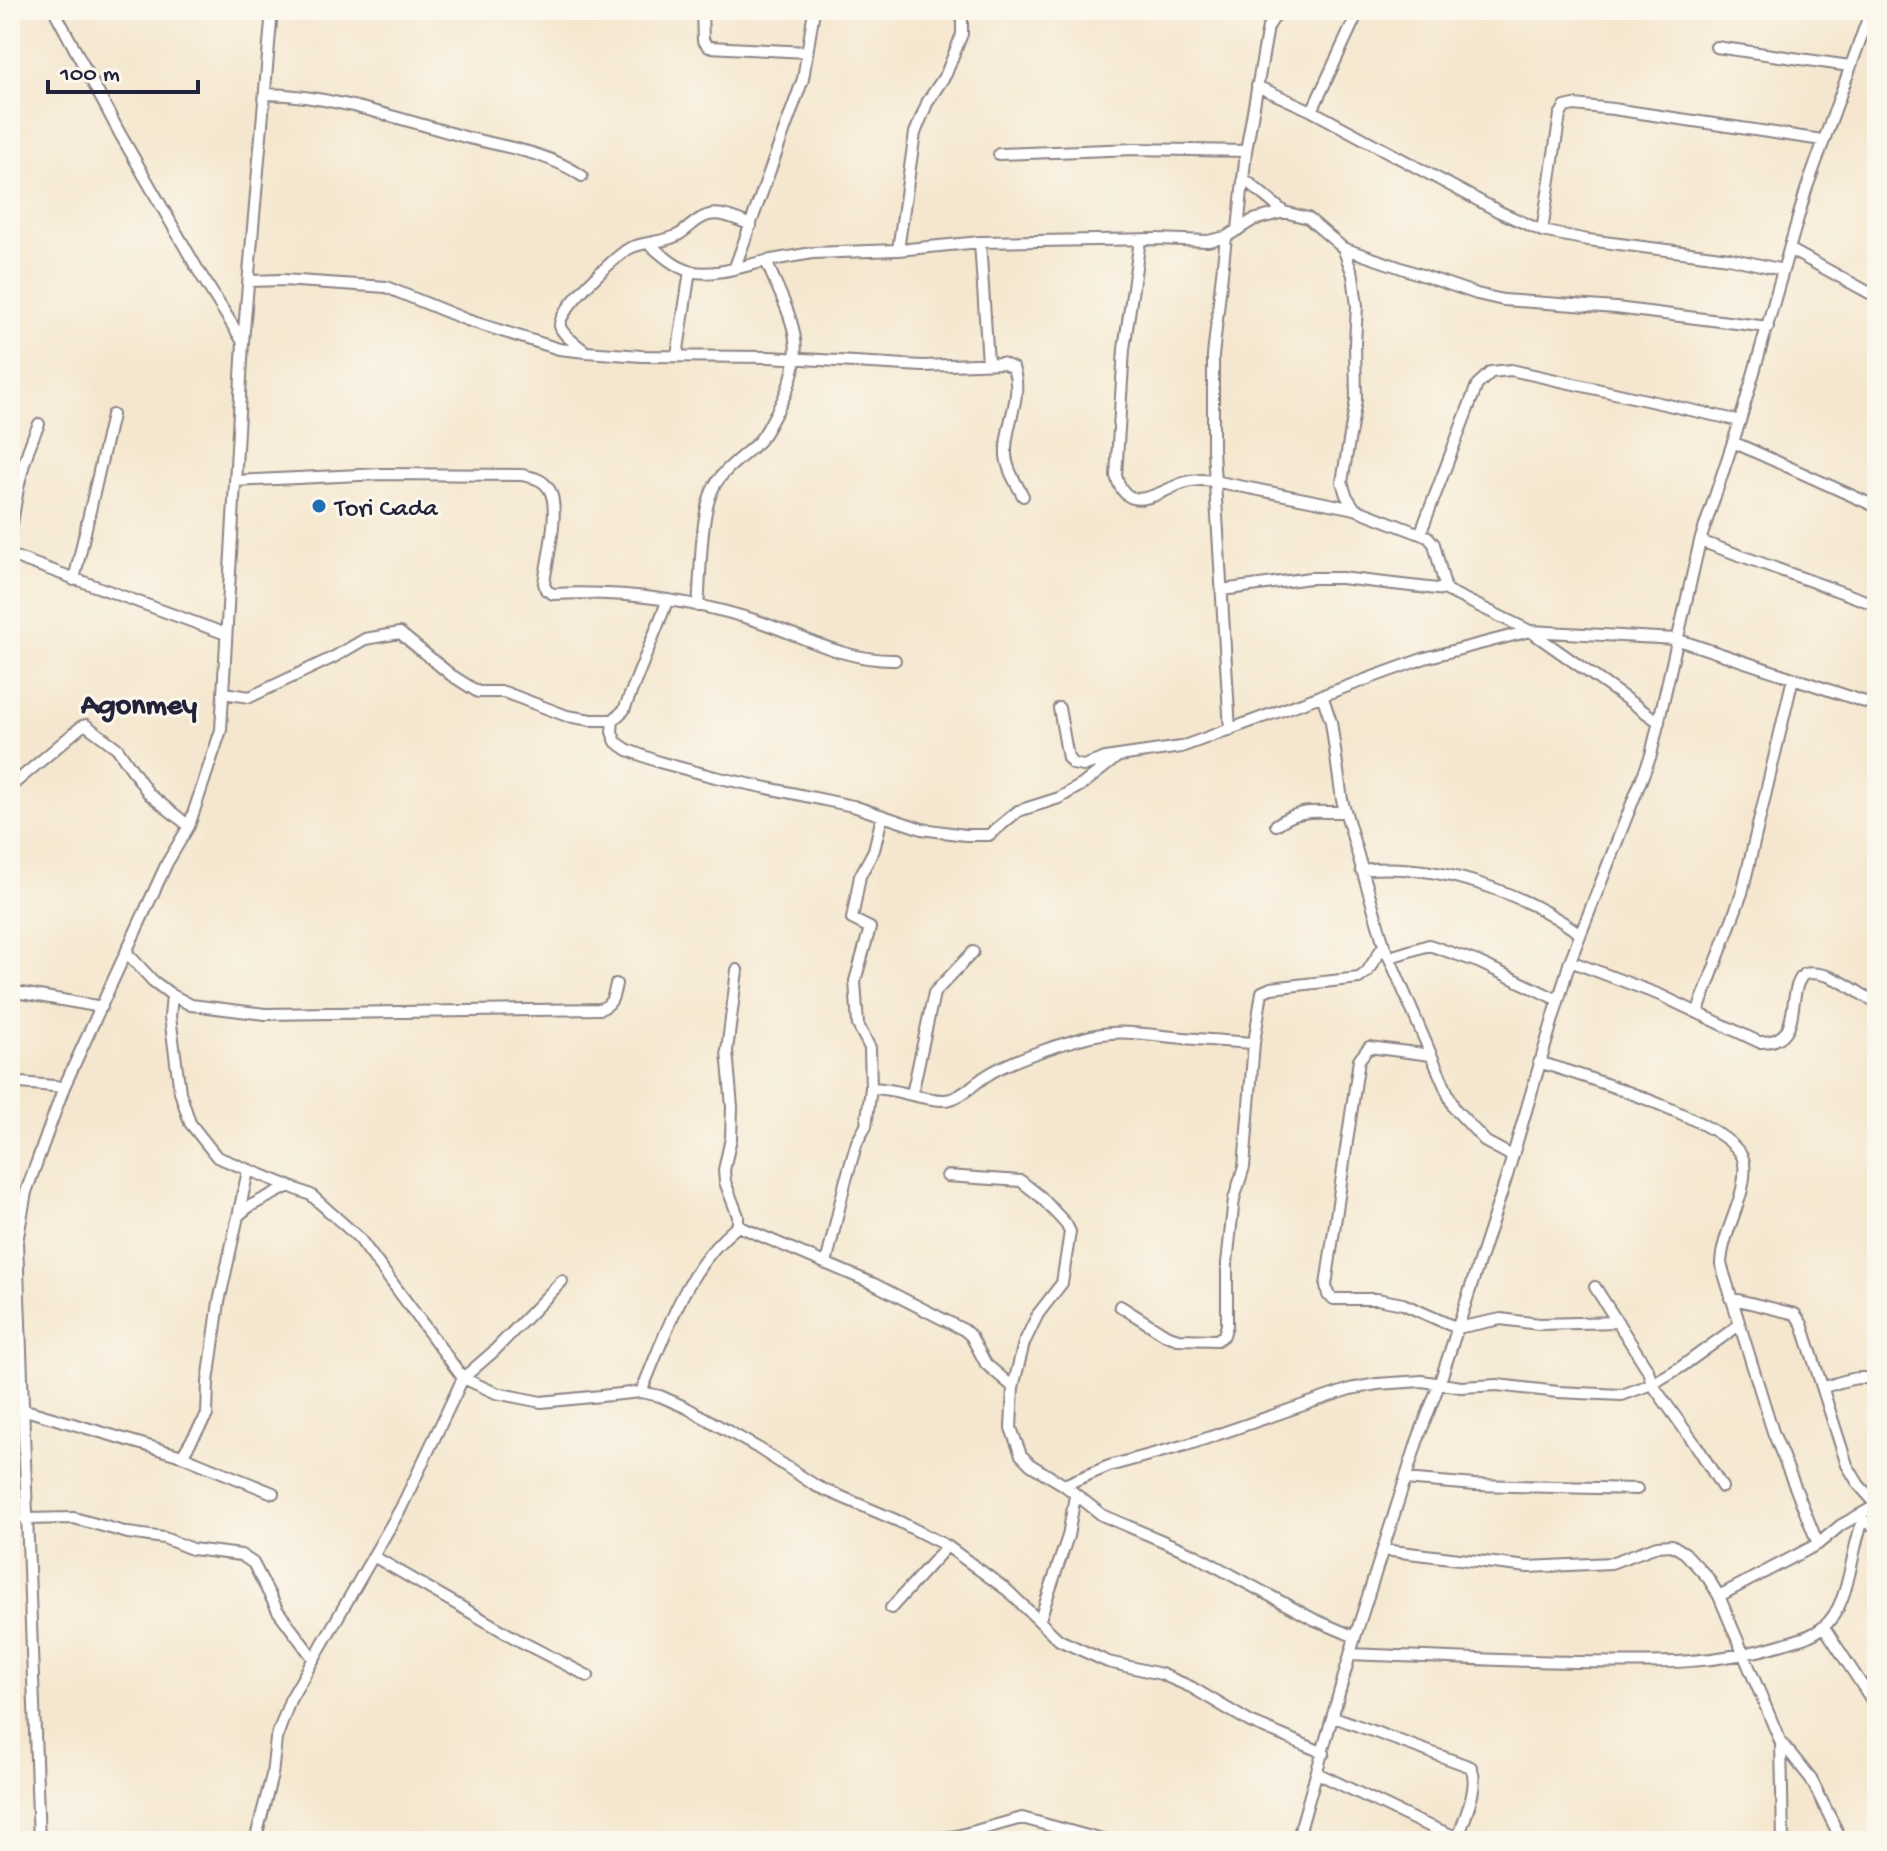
<svg xmlns="http://www.w3.org/2000/svg" width="1887" height="1851" viewBox="0 0 1887 1851" font-family="'Gochi Hand',sans-serif">
  <rect width="100%" height="100%" fill="#fbf7ec"/>
  <filter id="ink" filterUnits="userSpaceOnUse"><feTurbulence type="fractalNoise" baseFrequency=".0125" numOctaves="2"/><feDisplacementMap in="SourceGraphic" scale="16" xChannelSelector="R" yChannelSelector="G"/><feConvolveMatrix kernelMatrix="1 2 1 2 8 2 1 2 1" color-interpolation-filters="sRGB"/></filter>
  <filter id="wash" filterUnits="userSpaceOnUse"><feTurbulence type="fractalNoise" baseFrequency=".006" numOctaves="4" result="noise"/><feDisplacementMap in="SourceGraphic" scale="32" xChannelSelector="R" yChannelSelector="G"/><feGaussianBlur stdDeviation="1.8" result="paint"/><feColorMatrix in="noise" values="0 0 0 0 0 0 0 0 0 0 0 0 0 0 0 0 0 1.4 0 .05"/><feComposite in="paint" operator="in"/></filter>
  <g filter="url(#wash)">
    <rect width="100%" height="100%" fill="#f5e7cf"/>
  </g>
  <g filter="url(#ink)">
    <g fill="none" stroke-linecap="round" stroke-linejoin="round">
      <defs>
        <path id="minor" d="M304,10H327
          M702,10L703,41L709,47L807,52
          M1359,10L1312,111L1500,212L1542,231L1588,240L1729,258L1783,270
          M1716,47L1850,66
          M1257,86L1312,111
          M265,94C333,95 399,119 465,137C505,147 547,152 582,176
          M999,154L1135,149L1246,151
          M1243,178L1284,212
          M1238,230L1246,151L1268,27L1279,10
          M1542,231L1560,115L1565,107L1574,105L1613,109L1822,140
          M1226,237L1213,356V450L1230,730
          M1140,240L1124,349L1116,476C1128,517 1158,492 1183,483C1194,479 1203,480 1214,481L1355,509
          M980,242L988,363
          M648,243C660,253 674,267 690,271C713,277 743,266 766,261
          M1343,248L1477,294L1503,300L1616,308L1768,327
          M1789,249L1877,297
          M898,250L915,133L928,101L946,74L962,34V10
          M735,267L803,79L814,10
          M249,281L283,280L386,287L467,320L559,349L586,352L642,356L769,357L923,366L1002,363L1013,368C1024,398 1004,425 1006,455C1007,470 1016,483 1023,496
          M243,342L272,10
          M586,352C579,346 562,335 560,326C556,312 616,255 630,248C645,241 663,243 678,235C689,229 696,218 709,215C723,212 738,220 751,225
          M677,356L690,271
          M1733,442L1877,507
          M235,481L381,474L522,475C532,477 543,479 549,489C561,507 547,560 544,583L546,590L553,594C618,591 684,599 748,618C798,633 841,661 895,660
          M1421,532L1477,385L1491,372L1511,370L1740,421
          M10,537C16,497 21,461 39,424
          M1700,541L1877,605
          M10,555L226,634
          M74,580L112,415
          M1222,590L1310,578H1341L1446,590
          M698,606C701,574 700,519 712,491C720,471 743,457 758,442C766,434 771,421 777,411C812,347 792,322 766,261L812,253L898,250L980,242L1157,239L1208,241L1226,237L1253,220L1284,212L1308,218L1343,248L1353,275L1357,306L1355,343L1356,400L1342,482L1346,495L1355,509L1428,537L1434,544L1446,590L1530,631L1659,722
          M223,693L250,697L334,657L365,639L400,633L451,675L478,692H504L567,716L591,720H613L624,710L667,602
          M1322,695L1331,722L1342,800L1384,945L1454,1108L1486,1142L1512,1156
          M1059,708L1068,758L1073,764L1083,766L1105,758L1181,747L1425,658L1530,631L1676,639L1877,706
          M613,720L612,732L616,742L628,750L659,762L715,777L853,806L922,829L965,835H989L1018,811L1059,798L1083,784L1117,757
          M10,787L82,726L86,725L117,748L149,794L189,826
          M1276,825C1301,807 1317,813 1345,812
          M1361,870C1435,862 1519,890 1579,933
          M127,953L153,981L172,995L170,1017L180,1092L190,1123L205,1142L217,1157L311,1195L359,1238L463,1378L496,1393L541,1402L641,1392L660,1396L687,1408L758,1448L816,1486L898,1521L947,1546L1007,1590L1059,1640L1108,1662L1161,1674L1191,1687L1250,1722L1324,1753
          M1390,957L1429,945L1478,962L1558,1000
          M1570,961L1660,995L1759,1042C1806,1044 1784,994 1804,974C1829,969 1856,991 1877,1004
          M737,970L727,1051L732,1107L731,1138L724,1170L725,1182L738,1216V1226
          M10,991L102,1007
          M172,995L191,1005L265,1014L600,1009C613,1004 613,997 616,984
          M1698,1011L1742,893L1793,678
          M1431,1055L1369,1047L1359,1060L1326,1285L1328,1295L1334,1299H1377L1403,1304L1457,1328L1501,1319L1539,1324L1618,1322
          M1539,1062C1576,1074 1740,1123 1744,1163C1748,1196 1722,1231 1721,1264L1773,1432L1818,1544
          M10,1082L64,1087
          M871,1088L870,1048L858,1025L855,981L870,928L852,919L860,876L874,850L882,817
          M912,1094L934,993L973,952
          M947,1176L1021,1181L1041,1197L1066,1224L1070,1232L1062,1283L1038,1314L1024,1343L1013,1387L1011,1428L1021,1455L1031,1465L1064,1485L1102,1515L1193,1554L1313,1619L1355,1637
          M239,1215L250,1206L289,1186
          M826,1264L845,1183L857,1142L866,1126L871,1088C896,1088 920,1100 944,1100C960,1100 973,1084 986,1076C1008,1061 1057,1045 1083,1038C1118,1028 1140,1034 1174,1037C1201,1040 1228,1041 1254,1043
          M1595,1287L1648,1370L1652,1384L1681,1367L1739,1325
          M1730,1298L1795,1314L1802,1324L1847,1465L1859,1485L1877,1505
          M1120,1306L1166,1335L1178,1339L1217,1340L1224,1335L1227,1325V1263L1234,1199L1244,1167L1254,1043L1262,992L1271,988L1359,978L1367,972L1384,945
          M1824,1387C1839,1383 1863,1372 1877,1382
          M641,1392C666,1334 686,1266 738,1226L874,1284L964,1330L971,1336L986,1364L1013,1387
          M22,1409L182,1456L273,1493
          M182,1456L207,1415L208,1382L219,1302L248,1171
          M1405,1479L1475,1485L1637,1489
          M1064,1485L1109,1466L1193,1443L1350,1389L1377,1384L1422,1381L1461,1387L1497,1385L1558,1392L1622,1395L1652,1384L1700,1451L1722,1487
          M1858,1517L1877,1528
          M25,1519L74,1518L128,1533L164,1538L192,1549L241,1555L253,1563L278,1611L313,1658
          M1383,1550L1528,1567L1611,1563L1657,1546L1672,1545L1685,1553L1708,1578L1719,1596
          M373,1556L520,1641L588,1676
          M891,1608L947,1546
          M1040,1619L1068,1536L1075,1496
          M1824,1627L1877,1708
          M1351,1654C1426,1657 1502,1661 1577,1662C1648,1663 1714,1666 1783,1644C1796,1640 1811,1637 1822,1628C1851,1606 1850,1551 1863,1521
          M1334,1717L1471,1767C1480,1787 1464,1818 1458,1838
          M1783,1744L1811,1779L1842,1841
          M1317,1773L1417,1821L1466,1841
          M907,1838L930,1840L957,1836L1022,1818L1106,1841
          M39,1841L17,1242L26,1192L64,1087L167,863L189,826L221,730L243,342L198,270L119,132L54,10
          M255,1841L272,1775L276,1739L290,1700L401,1508L463,1378L493,1352L562,1281
          M1297,1841L1355,1637L1418,1439L1440,1382L1506,1179L1570,961L1651,755L1700,541L1740,421L1806,190L1871,10
          M1783,1841L1781,1743L1719,1596L1818,1544L1841,1525L1877,1505"/>
      </defs>
      <use href="#minor" stroke="#8c8485" stroke-width="14"/>
      <use href="#minor" stroke="#fff" stroke-width="10"/>
    </g>
  </g>
  <circle fill="#1f6fb2" stroke="#fbf7ec" stroke-width="3" cx="319" cy="506" r="8"/>
  <g text-anchor="middle" stroke-width="6" stroke-linejoin="round" paint-order="stroke">
    <g font-size="26" fill="#22223b" stroke="#fbf7ec" text-anchor="start">
      <text x="335" y="515">Tori Cada</text>
    </g>
    <g font-size="30" font-weight="bold" fill="#22223b" stroke="#fbf7ec">
      <text x="139" y="713">Agonmey</text>
    </g>
  </g>
  <rect width="1887" height="1851" fill="none" stroke="#fbf7ec" stroke-width="40"/>
  <path d="M48 80v12h150v-12" fill="none" stroke="#22223b" stroke-width="4"/>
  <text x="60" y="80" font-size="24" fill="#22223b" stroke="#fbf7ec" stroke-width="6" paint-order="stroke">100 m</text>
</svg>
